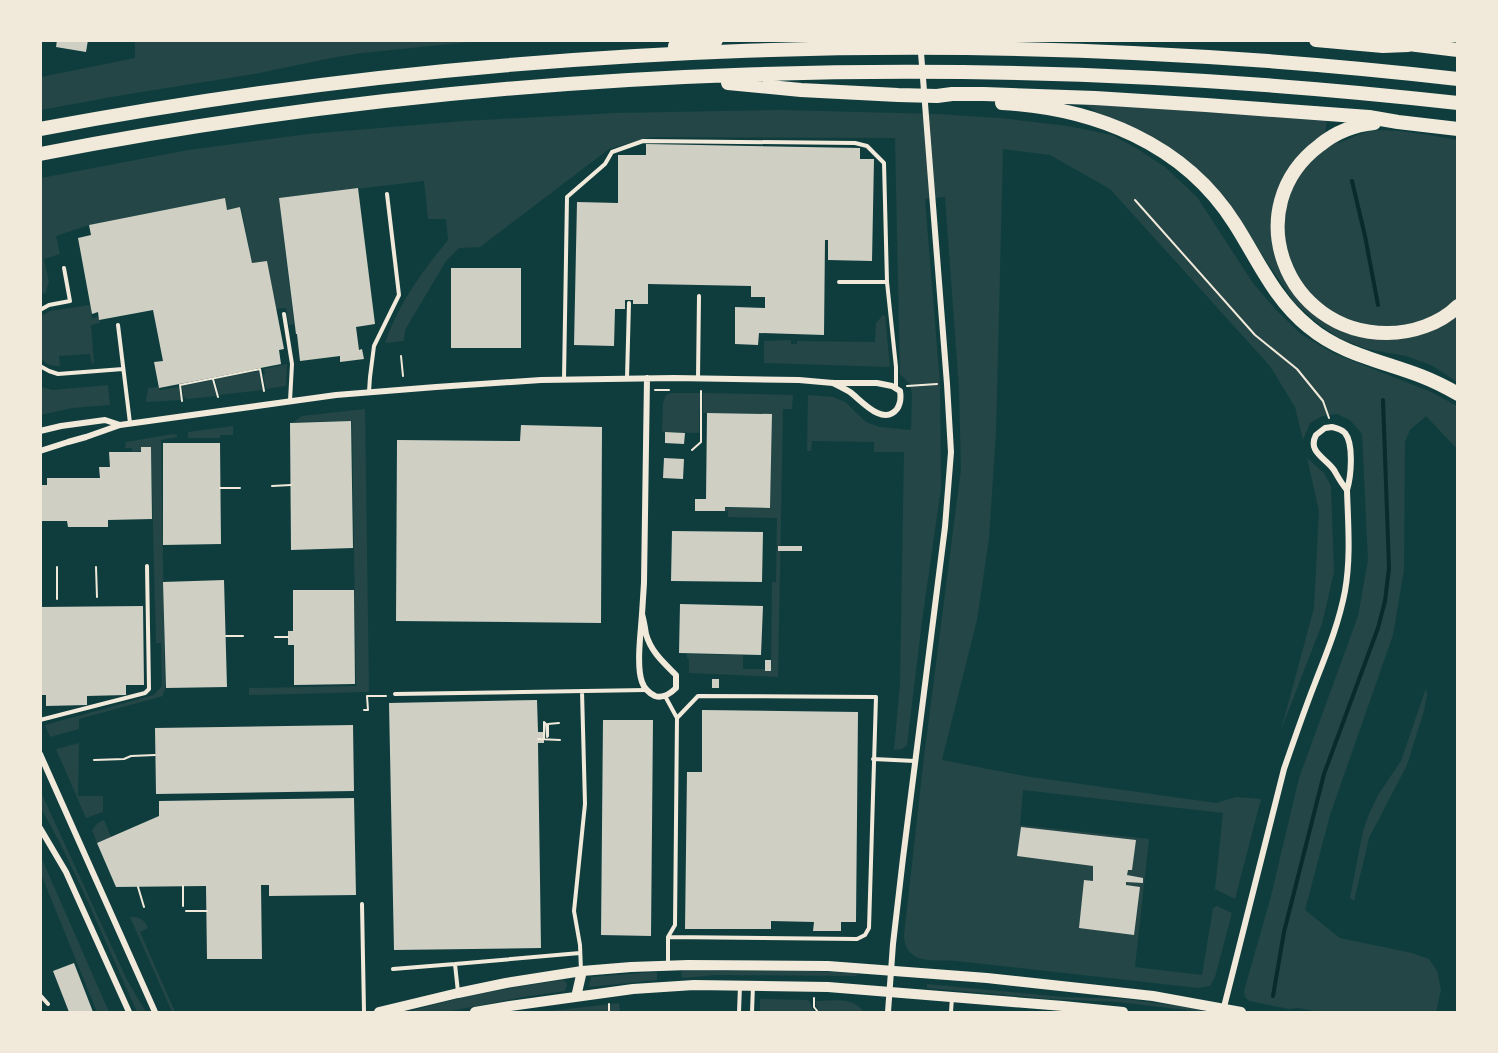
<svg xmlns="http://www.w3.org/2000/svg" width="1498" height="1053" viewBox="0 0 1498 1053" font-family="'Source Serif 4',serif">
  <rect width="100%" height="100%" fill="#0f3d3e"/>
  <path fill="#244646" d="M135,41V40L480,41L362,53L331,58L254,74L117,96L41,110V77L135,58Z
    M1103,104L1327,119L1325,134L1339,143C1349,139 1360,133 1371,131C1393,128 1434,136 1457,140V382L1433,366L1406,356L1367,349L1341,339L1320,325L1295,303L1243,227L1182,158L1158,140L1140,130L1101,115L1086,105Z
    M782,110L937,114L1000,118L1068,126L1112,135L1136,148L1165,167L1197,197L1253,283L1276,310L1301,334L1333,353L1431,392L1457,406V449L1426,416L1410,430L1405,442L1404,569L1393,635L1330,815L1305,910L1340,938L1412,953L1429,959L1437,971L1441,990L1436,1012H1319L1299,1008L1289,1009L1249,1001L1245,997L1244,991L1271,896L1299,778L1358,616L1368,560L1362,434L1350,420L1337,414L1322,416L1310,423L1303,440L1295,407L1270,366L1110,189L1050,155L1003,149L996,433L989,538L977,620L942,760L1024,776L1216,803L1236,797L1261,799L1235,899L1215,889L1223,813L1023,790L1020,825L1149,839L1135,967L1202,975L1213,908L1217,906L1232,913L1215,977L1210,986L1198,988L957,961C935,960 904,965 904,935L924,757L961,469L959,389L945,197L925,199L940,384L941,488L922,621L907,745L902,749L894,750L900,683L904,452H874V442L812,441L811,451H807L808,395L833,397L845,402L866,422L880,427L911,430L912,395L910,384L900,374L895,138L651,137L609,149L480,247L459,248L446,261L405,330L404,341L385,343C398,304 422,272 448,240L446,219H428L424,181L279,198L294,324L289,325L286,308L275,309L267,262L252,263L241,207L227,210L224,198L89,225L56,236L60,254L44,259L49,282L45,294L41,291V178L188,150L308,134L464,121L615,113Z
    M90,305L92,318L99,317L100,323L91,325L94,363L92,364L90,354L59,356L60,366C51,366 46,365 41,358L40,317L50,311Z
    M883,315L885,316L890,367L764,363V341L791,340V344H797V341L875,342L876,323Z
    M287,364L286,386L266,389L263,374H265L264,369Z
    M259,371L262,390L219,395L215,379Z
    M212,380L216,396L187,399L183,396L182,386Z
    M108,385L110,405L72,408L41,415V387L53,390Z
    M159,387L160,390L179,387L181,400L146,402L148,388Z
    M671,393H700L699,433L662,432L663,403L666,395Z
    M703,393L793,395L792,409H783L778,677L689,673V659L687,658V654L743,655V669H765V671H771L772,582H776L777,518L728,517V511H725V508H770L772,414L703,413Z
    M365,409L369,692L249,695V688L356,686L352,421L294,422L302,416Z
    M233,426V435H220V438H188V432Z
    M173,434L177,435V437L161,440L165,690L163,693V696L79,719V729L50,737L45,725L150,696L154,695L162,686L161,643H156L151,447H141V451L132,452V448H125L126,442Z
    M1307,458L1324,473L1331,486L1334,572L1322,624L1281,730L1314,608L1319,511Z
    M1426,688L1427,695L1424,711L1407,765L1369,838L1354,901L1350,898L1363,831L1369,814L1378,795L1401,761Z
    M79,743L78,796H103V812L86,818L56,749Z
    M40,790L127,980L146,1012H137L84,893L60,843L41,808Z
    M104,820L111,837L97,843L92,830L98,823Z
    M40,857H41L109,1012H97L41,874Z
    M130,917C140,917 144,919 148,928L140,932L175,1012H172Z
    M682,971H806L856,973L857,976L716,975L682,978L681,972Z
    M654,972L657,973V980L589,987L591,977Z
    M563,980L567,983V986L565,991L523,997L446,1012H407C457,997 511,987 563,980Z
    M927,984L1064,997L1125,999L1202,1009L1204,1012L1117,1002L1051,999L927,988Z
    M760,999L808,1000C812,1004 811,1008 815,1012H760Z
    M816,1001C834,1001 852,996 864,1012H820L816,1006Z
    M619,1003L620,1012H542Z"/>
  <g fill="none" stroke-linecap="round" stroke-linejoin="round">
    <path stroke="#0a2a2b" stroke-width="4" d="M1352,181L1365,236L1378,305
      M1273,996L1284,932L1324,774L1378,628L1385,601L1389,568L1383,400"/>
  </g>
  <path fill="#cfcfc3" d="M57,40H88L86,52L56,47Z
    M646,144L860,148V159H874L872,261L828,260V240H825L824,335L759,333L758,345L735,344V307L765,308V297H751V286L648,284V304H633V300H625V309H615L614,346L574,345L577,202L618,203V155H646Z
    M358,188L375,324L356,327L359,350L362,349L364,359L340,362V356L300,361L297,334H296L279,198Z
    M225,198L227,210L240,207L252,263L267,261L284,349L279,350L281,364L159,388L154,362L163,361L153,310L99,320L98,312L92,314L78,238L91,235L89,225Z
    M451,268H521V348H451Z
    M707,413L772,414L770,508L725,507V511H695V499H706Z
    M351,421L353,548L291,550L290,423Z
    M521,425L602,427L601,623L396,621L397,440L520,441Z
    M665,432L685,433L684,444L665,443Z
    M163,443H220L221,544L163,545Z
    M141,447H151L152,519L108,520V527H68L67,521H42L41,485H47V478H100L99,467H110L109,452H141Z
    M664,458L684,459L683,479L663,478Z
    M672,531L763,532L762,582L671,581Z
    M778,546H802V551H778Z
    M224,580L227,687L166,688L163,582Z
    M293,590H354L355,684L294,685V645H288V631H293Z
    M680,604L763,606L761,655L679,653Z
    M143,606L144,685H126V695L87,696V705L46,706V695H42V686H40V607Z
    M765,660H771V671H765Z
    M712,679H719V688H712Z
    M537,700L538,732H544V743H538L541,948L394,950L389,703Z
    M702,710L858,712L856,922H841V931H813L814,922L771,921V929H685L687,772H702Z
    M603,720H653L651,936L601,935Z
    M353,725L354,791L156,794L155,728Z
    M354,798L356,895L269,896V885H261L262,959H207L206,886L116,887L97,843L159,816V801Z
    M1021,827L1136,840L1132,870H1128L1127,875L1143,878V883L1126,882V885L1140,887L1134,935L1079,928L1084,880L1093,881V866L1017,856Z
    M74,963L93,1012H69L53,971Z"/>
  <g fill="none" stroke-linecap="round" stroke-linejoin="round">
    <path stroke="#f1e9da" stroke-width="2" d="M1135,200L1255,335L1297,369L1323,401L1329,418
      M401,356L403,376
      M213,379L218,397
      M907,386L937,384
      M655,390H669
      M182,401L180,385L260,369L264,391
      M692,450L701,442V391
      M272,486L291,485
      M220,488H240
      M57,567V599
      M96,567L97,597
      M226,636H243
      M275,637H288
      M364,710H368L367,696H386
      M538,739L560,740
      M544,739V722L546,724L547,737L548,736V724L559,723
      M94,760L124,759L131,756L155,755
      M183,886V906
      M138,887L144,907
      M186,911H207
      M814,998V1007L818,1012
      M609,1004V1012"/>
    <path stroke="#f1e9da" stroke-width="4" d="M839,282H887L896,367V387
      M40,310L49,305L70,301L64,268
      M284,314L292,364L290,401
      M118,325L130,423
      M40,366L49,371L58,374L123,369
      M627,378L629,303
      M698,378L699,296
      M564,379L567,197L605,164L612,152L643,141L855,143L867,146L884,163L887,282
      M369,392L370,377L374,346L399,295L387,194
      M395,694L646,690
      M665,696L677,718
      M40,720L145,693L149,689L147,566
      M873,759L915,761
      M362,904L364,1012
      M668,937L857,939L865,935L869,928L876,697L698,696L677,718L675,925L668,937V965
      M393,969L455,964
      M581,971L580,945L574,911L585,804L582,691
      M458,992L455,964L580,953
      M40,995L48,1004
      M739,1012L740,986
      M752,1012L753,986
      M951,1012L952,997"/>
    <path stroke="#f1e9da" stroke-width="6" d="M1332,427C1337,428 1341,429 1345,433C1354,444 1351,477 1347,490C1341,483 1338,477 1334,470C1326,458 1307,452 1316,435L1325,428Z
      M40,431L61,426L105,420L120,425
      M40,451L68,442L86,437L120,425L336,395L436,387L541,380L674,378L799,380L833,383H877L892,386L900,391C901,397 901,403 897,409C883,427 861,400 850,392C845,389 839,386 833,383
      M642,614L644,583L647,378
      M642,614C644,621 645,628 646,634C651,652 664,663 676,675V688C671,693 664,699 655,696C649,693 644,688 642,682C636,666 641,631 642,614Z
      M40,754L155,1012
      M40,828L66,872L129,1012
      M1223,1011L1284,769C1294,740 1304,711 1315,683C1327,652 1339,623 1345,591C1351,557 1348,524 1347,490
      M888,1012L893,944L903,858L945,527L951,452L947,384L920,40"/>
    <path stroke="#f1e9da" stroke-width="10" d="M576,997L582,971
      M379,1012L458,993L506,983L582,971L631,967L688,965L828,966L987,978L1153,996L1241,1012
      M475,1012L510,1006L633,989L694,985L828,987L1063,1006L1123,1012"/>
    <path stroke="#f1e9da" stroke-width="14" d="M1316,40L1383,46L1408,45
      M1400,43L1458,50
      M675,46L716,40
      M728,83L801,90L898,95L937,96L952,94H984L1095,98L1206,105L1369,117L1398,122L1458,129
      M1002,103C1094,108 1184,143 1235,224C1258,260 1274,299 1309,327C1341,354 1382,361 1421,376C1434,381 1446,387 1458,394
      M1374,123C1353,125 1336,132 1320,145C1237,207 1285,333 1387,333C1412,333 1440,324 1458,306
      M40,129C506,41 987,25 1458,79
      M40,154C506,63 987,50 1458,103"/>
  </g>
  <rect width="1498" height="1053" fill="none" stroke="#f1e9da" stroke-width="84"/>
</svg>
